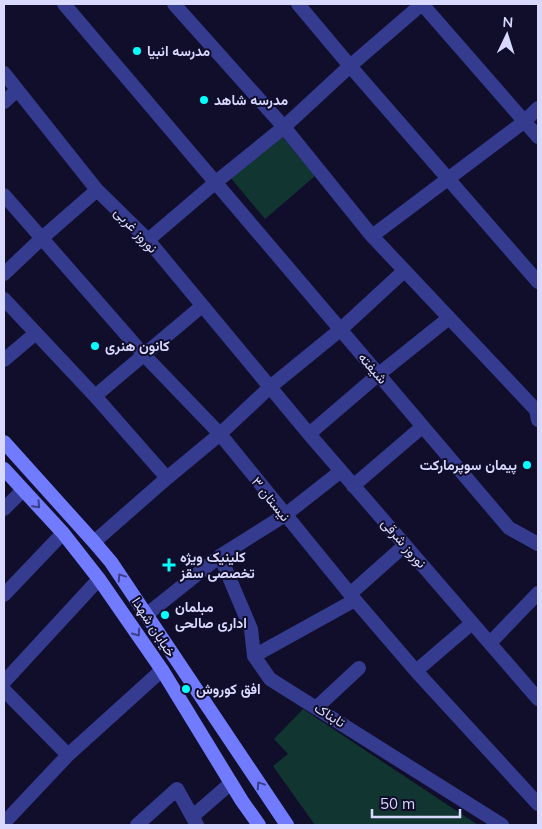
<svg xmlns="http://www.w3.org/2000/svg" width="542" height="829" viewBox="0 0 542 829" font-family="Mulish,Vazirmatn,sans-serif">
  <rect width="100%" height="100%" fill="#100e2b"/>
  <path fill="#113631" d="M281,135L315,176L265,219L230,177Z
    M303,709L478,825H315L273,766L288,754L274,739Z"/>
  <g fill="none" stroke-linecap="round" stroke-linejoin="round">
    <path stroke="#353b8f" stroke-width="14" d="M64,4L509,528L538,544
      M174,4L284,127L372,236L536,410L538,420
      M298,4L350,66L538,282
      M422,4L538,137
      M4,73L97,190L148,240L309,434L538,699
      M4,102L17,90
      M4,195L144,355L220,434L355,600L416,671L538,804
      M372,236L525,121L538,108
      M148,240L216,182L284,127L350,66L422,4
      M4,274L42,238L97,190
      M4,299L95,396L167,478
      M4,360L36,333
      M95,396L202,306
      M309,434L379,374L449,318
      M353,486L422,427
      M4,509L23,490
      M94,542L167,478L220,434L270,387L340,330L404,271
      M220,556L251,629L254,656L270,679L502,825
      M350,594L405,545
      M4,595L63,533
      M146,615L220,556L285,515L341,471
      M490,643L538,593
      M254,656L355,600
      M416,671L472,623
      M4,682L99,579
      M4,690L68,755
      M317,707L359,668
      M193,816L231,783
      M4,823L68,755L162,670
      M137,825L177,789L197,825"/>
    <path stroke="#707bff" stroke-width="14" d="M4,442L94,542L111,562L287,825
      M4,469L63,533L99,579L162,670L242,801L259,825"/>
  </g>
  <defs><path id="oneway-chevron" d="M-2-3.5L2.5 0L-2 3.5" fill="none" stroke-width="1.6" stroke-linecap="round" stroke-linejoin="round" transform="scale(1.25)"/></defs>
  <g stroke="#3b3f8a">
    <use href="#oneway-chevron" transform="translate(37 505) rotate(47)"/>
    <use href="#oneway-chevron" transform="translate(121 577) rotate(-124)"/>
    <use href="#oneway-chevron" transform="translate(137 633) rotate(55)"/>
    <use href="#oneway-chevron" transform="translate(260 785) rotate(-124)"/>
  </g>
  <g fill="#05fffe" stroke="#100e2b" stroke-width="2">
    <circle cx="137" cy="51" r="5"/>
    <circle cx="204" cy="100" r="5"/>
    <circle cx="95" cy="346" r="5"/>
    <circle cx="527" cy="465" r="5"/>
    <path d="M166.5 557.5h5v5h5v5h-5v5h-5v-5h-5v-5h5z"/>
    <circle cx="165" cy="615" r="5"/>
    <circle cx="186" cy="689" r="5"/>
  </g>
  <g text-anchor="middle" stroke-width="4" stroke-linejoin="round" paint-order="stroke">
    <g font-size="14" font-weight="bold" fill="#d9d9ff" stroke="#100e2b" text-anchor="start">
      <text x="147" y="56">مدرسه انبیا</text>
      <text x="214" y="105">مدرسه شاهد</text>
      <text x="105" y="351">کانون هنری</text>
      <text x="517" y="470" text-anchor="end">پیمان سوپرمارکت</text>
      <text x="180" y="562">کلینیک ویژه<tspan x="180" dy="16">تخصصی سقز</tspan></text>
      <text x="175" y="612">مبلمان<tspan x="175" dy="16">اداری صالحی</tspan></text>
      <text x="196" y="694">افق کوروش</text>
    </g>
    <g font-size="14" fill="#d9d9ff" stroke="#100e2b">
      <text transform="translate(136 230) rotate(47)" y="5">نوروز غربی</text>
      <text transform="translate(373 368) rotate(49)" y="5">شیفته</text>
      <text transform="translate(271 499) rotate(51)" y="5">نیستان ۳</text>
      <text transform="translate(404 543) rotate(49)" y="5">نوروز شرقی</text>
      <text transform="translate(154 627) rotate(57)" y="5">خیابان شهدا</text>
      <text transform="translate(330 715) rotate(32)" y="5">تابناک</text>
    </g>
  </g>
  <rect width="542" height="829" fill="none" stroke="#d9d9ff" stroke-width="10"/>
  <g transform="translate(507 35) rotate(4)" stroke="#100e2b" stroke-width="4" paint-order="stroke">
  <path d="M0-4L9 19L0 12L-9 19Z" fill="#d9d9ff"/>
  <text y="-8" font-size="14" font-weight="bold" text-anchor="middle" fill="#d9d9ff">N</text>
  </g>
  <path d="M372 809v8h88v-8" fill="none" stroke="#d9d9ff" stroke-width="2.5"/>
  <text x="380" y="809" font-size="15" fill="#d9d9ff" stroke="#100e2b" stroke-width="4" paint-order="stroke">50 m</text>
</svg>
